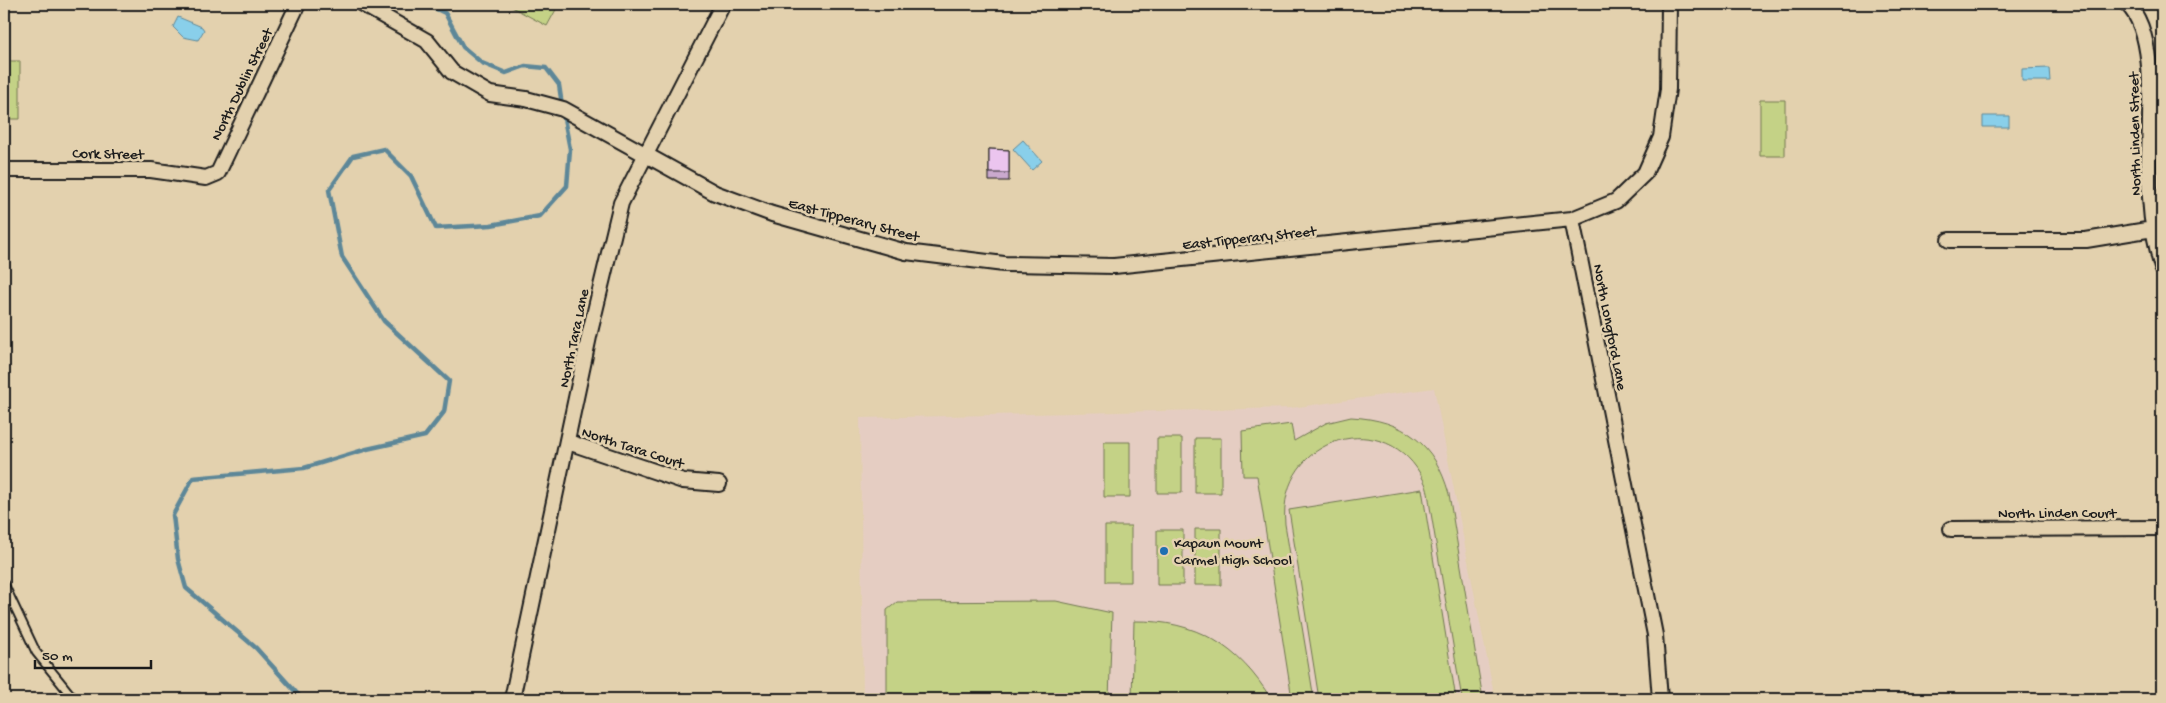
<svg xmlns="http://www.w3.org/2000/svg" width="2166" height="703" viewBox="0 0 2166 703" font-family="'Gochi Hand',sans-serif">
  <rect width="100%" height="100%" fill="#e3d1ae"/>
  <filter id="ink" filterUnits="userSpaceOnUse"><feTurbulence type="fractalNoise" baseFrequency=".02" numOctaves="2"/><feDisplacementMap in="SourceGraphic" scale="10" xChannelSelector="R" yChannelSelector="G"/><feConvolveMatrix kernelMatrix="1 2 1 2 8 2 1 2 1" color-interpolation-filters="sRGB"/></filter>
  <g filter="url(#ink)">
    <path fill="#e5cdc2" d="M1434,388L1495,699H863L860,418L1291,408Z"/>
    <path fill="#c4d286" stroke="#707751" d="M509,4H559L547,26L508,5Z
      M4,61H20V119H4Z
      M1760,100H1785V156H1760Z
      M1351,417C1404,420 1435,443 1449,494L1483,699H1462L1430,507C1429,498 1428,489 1424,481C1389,405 1277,435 1285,524L1314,699H1292L1257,476H1243L1242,431L1291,424L1294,441L1326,423Z
      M1157,438H1182V493H1157Z
      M1195,438H1221V493H1195Z
      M1104,442H1130V497H1104Z
      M1422,489L1456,699H1319L1289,510Z
      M1105,526H1131V582H1105Z
      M1195,529H1221V585H1195Z
      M1157,530H1183V585H1157Z
      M1056,601L1112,613L1109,699H887V610L897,602Z
      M1134,621C1196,620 1239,646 1271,699H1132Z"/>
    <path fill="#89cfea" stroke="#5d8798" d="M178,17L202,27L204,30L198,40L183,37L173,27Z
      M2049,68L2050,81H2022V69Z
      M1983,116H2009V127H1983Z
      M1023,140L1042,161L1032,170L1013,149Z"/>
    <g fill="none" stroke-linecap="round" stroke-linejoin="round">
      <path stroke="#5d8798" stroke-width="4.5" d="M426,4L445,13L463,47L482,63L506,73L525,66L546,68L559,85L562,105
        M302,699L256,648L186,588L178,559L173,515L193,478L304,468L367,449L425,436L444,412L449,381L384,321L342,257L329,190L353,156L384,149L411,176L436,228L491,225L540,216L567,186L570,149L563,113"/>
      <defs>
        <path id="lane" d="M4,584L36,652L74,699"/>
        <path id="street" d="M362,4L427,41L452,72L490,94L526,99L563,109L715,193L772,214L906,252L1004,264L1114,266L1572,219L1616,201L1645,173L1661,137L1668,89L1669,4
          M2127,4C2160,35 2148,127 2149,170C2149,203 2153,237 2162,268
          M4,170H151L206,178L218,173L298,4
          M1572,219L1655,635L1660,699
          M1949,240H2086L2153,229
          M568,442L683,481L719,484
          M1951,529L2162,528
          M512,699L590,332L621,203L723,4"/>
      </defs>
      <use href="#lane" stroke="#1c1c1c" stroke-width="11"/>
      <use href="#street" stroke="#1c1c1c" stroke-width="18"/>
      <use href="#lane" stroke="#e3d1ae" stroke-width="7"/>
      <use href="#street" stroke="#e3d1ae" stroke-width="14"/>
    </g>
    <path fill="#caa9ce" stroke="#1c1c1c" d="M989,149L1009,150V181H989Z"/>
    <path fill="#ebc5ef" stroke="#1c1c1c" d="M989,149L1009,150V173H989Z"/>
  </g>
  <circle fill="#1f6fb2" stroke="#e3d1ae" stroke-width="2" cx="1164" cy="551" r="5"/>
  <g text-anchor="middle" stroke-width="5" stroke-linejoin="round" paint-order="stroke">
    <g font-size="15" fill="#1c1c1c" stroke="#e3d1ae">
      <text transform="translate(241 84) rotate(-64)" y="5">North Dublin Street</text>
      <text transform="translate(2134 134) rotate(-91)" y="5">North Linden Street</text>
      <text transform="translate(108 153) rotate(1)" y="5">Cork Street</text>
      <text transform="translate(854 219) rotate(15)" y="5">East Tipperary Street</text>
      <text transform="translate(1249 237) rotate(-6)" y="5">East Tipperary Street</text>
      <text transform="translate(1611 327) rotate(79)" y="5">North Longford Lane</text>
      <text transform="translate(573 338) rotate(-78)" y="5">North Tara Lane</text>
      <text transform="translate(633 447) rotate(18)" y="5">North Tara Court</text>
      <text x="2057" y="517">North Linden Court</text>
    </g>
    <g font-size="15" fill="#1c1c1c" stroke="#e3d1ae" text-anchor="start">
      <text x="1174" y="547">Kapaun Mount<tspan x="1174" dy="17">Carmel High School</tspan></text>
    </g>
  </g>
  <rect width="2166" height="703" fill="none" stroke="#e3d1ae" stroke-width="20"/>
  <rect x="10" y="10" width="2146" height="683" fill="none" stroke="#1c1c1c" stroke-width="2" filter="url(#ink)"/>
  <path d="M35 660v8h116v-8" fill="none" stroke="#1c1c1c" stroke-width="2.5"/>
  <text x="42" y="660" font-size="15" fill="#1c1c1c" stroke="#e3d1ae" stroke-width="4" paint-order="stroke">50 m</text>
</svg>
